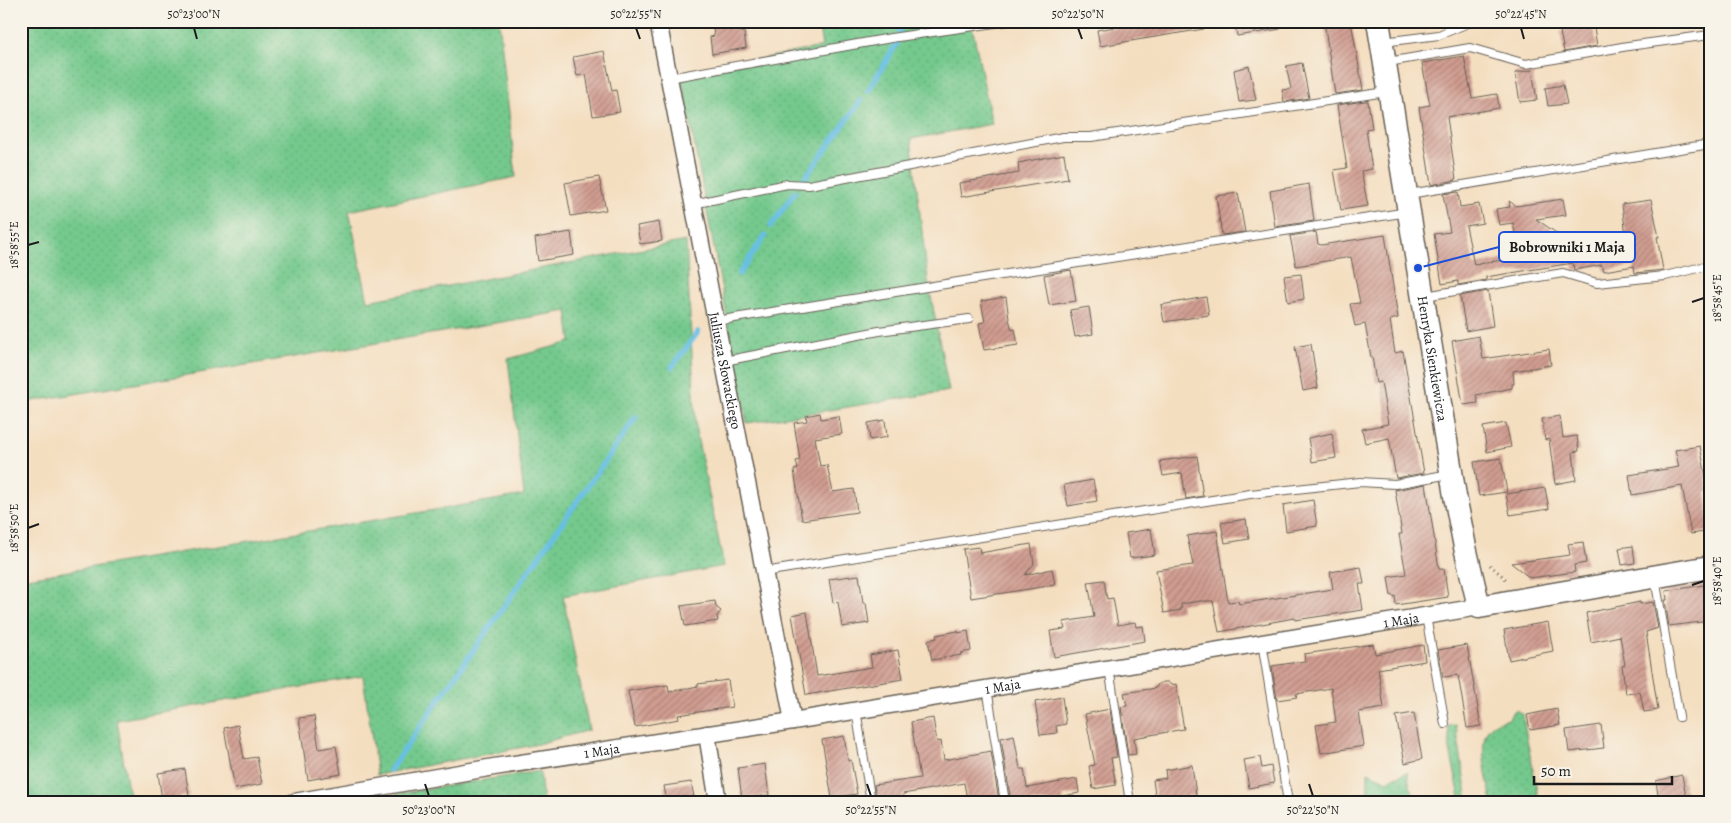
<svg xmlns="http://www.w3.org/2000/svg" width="1731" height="823" viewBox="0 0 1731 823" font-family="Alegreya,serif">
  <defs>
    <pattern id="grass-dots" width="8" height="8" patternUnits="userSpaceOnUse" patternTransform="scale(1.25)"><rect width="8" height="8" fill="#74c98d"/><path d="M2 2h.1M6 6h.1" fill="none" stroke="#64ac79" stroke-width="1.8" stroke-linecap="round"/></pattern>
    <pattern id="building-hatch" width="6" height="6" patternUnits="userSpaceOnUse" patternTransform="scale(1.25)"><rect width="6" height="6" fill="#d19d91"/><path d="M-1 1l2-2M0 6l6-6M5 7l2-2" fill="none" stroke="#a97f76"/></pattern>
  </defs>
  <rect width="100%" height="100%" fill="#f7f3e8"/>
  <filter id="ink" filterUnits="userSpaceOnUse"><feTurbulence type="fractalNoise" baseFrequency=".02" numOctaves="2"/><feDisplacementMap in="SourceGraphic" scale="10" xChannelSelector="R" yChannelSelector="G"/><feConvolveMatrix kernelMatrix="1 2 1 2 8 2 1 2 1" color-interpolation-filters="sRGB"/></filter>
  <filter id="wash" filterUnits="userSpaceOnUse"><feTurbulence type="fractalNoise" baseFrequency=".0096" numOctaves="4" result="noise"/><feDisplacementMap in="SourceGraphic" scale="20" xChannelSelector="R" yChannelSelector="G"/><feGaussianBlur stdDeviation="1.12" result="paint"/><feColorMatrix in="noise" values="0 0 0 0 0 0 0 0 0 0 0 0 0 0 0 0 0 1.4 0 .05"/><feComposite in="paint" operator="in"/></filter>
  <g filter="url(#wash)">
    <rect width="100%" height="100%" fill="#f4dec0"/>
    <path fill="url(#grass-dots)" stroke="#487254" d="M21,21H499L516,177L349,211L368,301L686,241L696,431L724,566L563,596L589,730L534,745L377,775L363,676L117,720L130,802H21V579L524,495L508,359L571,342L567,311L21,403Z
      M818,21H971L992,124L911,139L928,281L949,391L747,423L681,74L822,47Z
      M1516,710L1522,714L1523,718L1539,802H1492C1489,783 1475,740 1491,726C1496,722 1503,720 1509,719L1513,711Z
      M1456,725L1468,802H1461L1450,750L1448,726Z
      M540,771L543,802H347Z
      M1368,772L1387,781L1407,772L1414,802H1344V798L1368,792Z"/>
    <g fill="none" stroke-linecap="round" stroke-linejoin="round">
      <path stroke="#67bfe4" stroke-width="5.5" d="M899,32L900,21
        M868,91L897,43
        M802,182L861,101
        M771,226L795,192
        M739,274L765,236
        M672,367L698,332
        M390,770L636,417
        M396,801V802"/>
    </g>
    <g id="blocks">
      <path fill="url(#building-hatch)" d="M712,21H737L738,25L740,24L741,32H744L746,48L712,54L710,37L714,36Z
        M1152,21H1203L1204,29L1100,46L1097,30Z
        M1235,21H1279L1280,29L1237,36Z
        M1324,21H1351L1363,90L1335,94Z
        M1567,21H1593L1597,46L1564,52L1560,32L1568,30Z
        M604,51L612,91L616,90L620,112L593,116L586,74L577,76L573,57Z
        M1464,56L1472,98L1497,94L1499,108L1447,117L1456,180L1431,185L1419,107L1430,105L1422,63Z
        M1302,63L1309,98L1284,102L1282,90L1291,89L1286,66Z
        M1249,66L1256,100L1239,102L1234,70Z
        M1532,70L1537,100L1520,102L1515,73Z
        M1563,85L1567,104L1548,106L1545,88Z
        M1364,101H1368L1372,128L1366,129L1372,169L1361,171L1368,206L1341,210L1334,170L1347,168L1337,105Z
        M1064,154L1068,179L961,197L959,183L1019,173L1018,163Z
        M599,177L606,210L571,216L565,183Z
        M1309,184L1314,221L1275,227L1270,191Z
        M1458,192L1460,207L1479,204L1483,223L1466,226L1474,265L1507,259L1506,256L1519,254L1513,223L1499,225L1496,209L1510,207L1509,201L1516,206L1563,199L1566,215L1536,219L1571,243L1596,239L1597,243L1626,236L1622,204L1651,200L1659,237H1657L1663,270L1635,273L1634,266L1604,271L1602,265L1574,270L1573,263L1486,277V280L1458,285V281L1442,284L1434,234L1450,232L1443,194Z
        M1238,193L1245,232L1222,235L1216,196Z
        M659,222L662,241L640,244L637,226Z
        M571,232L574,255L538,261L535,238Z
        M1316,232L1318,244L1321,245L1385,235L1398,318L1390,320L1395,353L1403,351L1424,473L1396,478L1389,438L1365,443L1362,429L1388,424L1381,382L1376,383L1372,356L1371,357L1365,324L1355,326L1350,304L1360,303L1351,257L1296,266L1290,236Z
        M1071,270L1076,301L1049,305L1044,275Z
        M1301,274L1304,299L1288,302L1284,276Z
        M1488,291L1493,326L1466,331L1460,296Z
        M1006,297L1009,319L1012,330L1015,329L1018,345L984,350L979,323L985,322L981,301Z
        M1206,297L1209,315L1164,322L1161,305Z
        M1089,307L1093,334L1075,337L1070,310Z
        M1479,336L1483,359L1549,349L1551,365L1513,371L1514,384H1512V388L1476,395L1478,403L1463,405L1452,341Z
        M1311,344L1318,388L1303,391L1295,347Z
        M820,413L821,419L839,416L842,434L815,438L820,466L827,465L833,492L854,489L857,512L802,520L794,470L798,469L796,461L800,460L794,423L807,421L806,416Z
        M1560,416L1563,438L1577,436L1579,451L1573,452L1576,480L1555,484L1549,439L1545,440L1542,419Z
        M885,420L887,437L870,440L868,423Z
        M1506,423L1511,447L1487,452L1483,427Z
        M1332,433L1336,458L1312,462L1308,438Z
        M1700,446L1709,492H1706L1710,531L1691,534L1682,486L1632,495L1629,475L1679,467L1675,450Z
        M1197,456L1203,496L1186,499L1182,473L1163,476L1160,461Z
        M1501,458L1507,492L1479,496L1474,462Z
        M1093,480L1097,501L1068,506L1064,485Z
        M1426,484L1439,569H1444L1448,597L1396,605L1395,596H1391L1388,577L1406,574L1399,534H1402L1395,490Z
        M1545,488L1549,509L1510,515L1506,494Z
        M1313,500L1317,526L1286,531L1283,505Z
        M1246,519L1249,539L1225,543L1221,523Z
        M1151,529L1155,555L1130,558L1126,533Z
        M1217,531L1228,602L1238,601L1239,604L1333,589L1330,572L1361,567L1364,584H1359L1363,610L1295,620L1294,618L1219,632L1213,601H1200L1181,604V610L1164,613L1156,570L1193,565L1187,536Z
        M1583,542L1586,563L1574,565L1575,572L1530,578L1511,563L1570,555L1568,544Z
        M1031,544L1034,564L1025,575L1052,569L1055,585L971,598L963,549L979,547L980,553Z
        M1633,546L1635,563L1622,565L1619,548Z
        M859,575L863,603H866L869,623L842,627L838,602L833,603L829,579Z
        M1104,580L1107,599L1113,598L1118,625L1135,622L1136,627L1143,626L1145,641L1054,657L1050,631L1065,629L1063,622L1094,617L1088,582Z
        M1704,585L1707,600L1710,599V621L1669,626L1665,600H1667L1666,591Z
        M715,601L716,607L721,611L717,616L718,621L685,626L681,606Z
        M1640,602V604L1653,602L1658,628L1646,632L1658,710L1644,712L1640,692L1626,694L1622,666L1625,665L1620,636L1591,642L1586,613Z
        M807,612L817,676L872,667L870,655L898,650L903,679L806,695L792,615Z
        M1548,622L1553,651L1509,660L1504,630Z
        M958,631V633L968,631L971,651L961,653V655L932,660L928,640L937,638L936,635Z
        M1373,644L1375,654L1423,645L1425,661L1378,669L1384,708L1359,712L1364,746L1321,753L1316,725L1336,722L1331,688L1296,694L1297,697L1277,700L1272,666L1305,661L1304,654Z
        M1467,645L1481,726L1467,728L1458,675L1443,677L1438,650Z
        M728,680L732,707L678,715L679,719L635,727L628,691L668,685L669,692L698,686V684Z
        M1163,682H1168L1171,685L1176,684L1184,729L1134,738L1136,754L1128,755L1121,707L1127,706L1124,693L1156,688L1158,684Z
        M1062,697L1066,724L1056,726L1057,733L1040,735L1035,702Z
        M1110,709L1117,757L1111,758L1116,785L1093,789L1089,766L1095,765L1085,714Z
        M1557,709L1560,725L1530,730L1527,715Z
        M1414,713L1422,759L1405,763L1396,716Z
        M314,716L319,749L336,746L341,774L308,780L299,718Z
        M933,718L937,742L941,741L944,760L991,751L999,802H993L992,797L967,799L964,783L903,794L904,802H877L874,785L920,778L911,722Z
        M238,725L244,759L257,757L262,784L235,789L224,728Z
        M1601,725L1604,748L1569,752L1566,730Z
        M1014,735L1020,769H1024L1027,788L1077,779L1079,793L1063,796L1064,802H1011L1001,738Z
        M844,736L848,761L851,760L857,794L832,798L822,740Z
        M1260,757L1262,768L1271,766L1274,783L1249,788L1244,760Z
        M765,764L769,795L742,799L738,768Z
        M1192,765L1196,795L1156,802L1153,780L1166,778L1165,770Z
        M185,769L189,796L162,800L158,773Z
        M1682,775L1687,802H1659L1656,781Z
        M691,782L695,802H667L664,786Z"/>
    </g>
  </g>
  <g filter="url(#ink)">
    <use href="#blocks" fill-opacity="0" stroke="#686055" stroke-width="1"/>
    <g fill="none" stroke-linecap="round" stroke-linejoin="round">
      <defs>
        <path id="lane" d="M1383,42L1439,35L1473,21
          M1388,62L1470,48L1526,64L1628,46L1710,35
          M669,78L891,38L1009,21
          M1409,194L1710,144
          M693,204L787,184L809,185L1063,137H1091L1386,92
          M1425,296L1563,273L1597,283L1665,276L1710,265
          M716,321L1020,272L1408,212
          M724,361L879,331L969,319
          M764,572L1250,494L1360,482L1395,484L1450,474
          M1655,578L1679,717
          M1426,616L1445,724
          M1262,642L1288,802
          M1109,668L1130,802
          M987,688L1005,802
          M856,710L871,802"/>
        <g id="street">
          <path id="s1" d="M658,21L793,721"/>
          <path d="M707,734L718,802"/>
          <path id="s2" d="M294,802L494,767L793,721L1479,607"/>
        </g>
        <g id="secondary">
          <path id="s3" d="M1378,21L1455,496L1465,547L1479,607L1710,567"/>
        </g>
      </defs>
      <use href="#lane" stroke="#686055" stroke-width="10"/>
      <use href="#street" stroke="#686055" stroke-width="19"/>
      <use href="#secondary" stroke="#686055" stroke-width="25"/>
      <path stroke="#686055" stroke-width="3" stroke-dasharray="1 4" stroke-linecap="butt" d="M1490,565L1508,581
        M236,802L280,795"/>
      <use href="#lane" stroke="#fff" stroke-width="8"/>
      <use href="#street" stroke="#fff" stroke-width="16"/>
      <use href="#secondary" stroke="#fff" stroke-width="22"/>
    </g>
  </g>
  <path fill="none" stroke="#1c1c1c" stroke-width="2" d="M194,28L197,39M636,28L640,39M1078,28L1082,39M1521,28L1524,39M28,245L39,242M1692,302L1704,298M28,528L39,524M1692,585L1704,581M425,784L429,796M867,784L871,796M1309,784L1313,796"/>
  <g text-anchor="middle" stroke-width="4.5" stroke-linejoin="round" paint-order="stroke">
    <g font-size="14" fill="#1c1c1c" stroke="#f7f3e8">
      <text dy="5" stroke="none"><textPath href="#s3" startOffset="342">Henryka Sienkiewicza</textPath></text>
      <text dy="5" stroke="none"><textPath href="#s1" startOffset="356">Juliusza Słowackiego</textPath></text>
      <text dy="5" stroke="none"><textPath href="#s2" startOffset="1122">1 Maja</textPath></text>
      <text dy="5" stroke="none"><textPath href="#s2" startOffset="718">1 Maja</textPath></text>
      <text dy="5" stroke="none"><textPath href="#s2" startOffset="312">1 Maja</textPath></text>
    </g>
  </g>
  <path fill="none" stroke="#1d4ed8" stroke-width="2" d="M1418 268L1499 247"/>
  <circle fill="#1d4ed8" stroke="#f7f3e8" stroke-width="2" cx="1418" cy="268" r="5"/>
  <rect fill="#f7f3e8" stroke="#1d4ed8" stroke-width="2" x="1499" y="232" width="136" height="30" rx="5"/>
  <g font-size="15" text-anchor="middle" font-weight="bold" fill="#1c1c1c">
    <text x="1567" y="252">Bobrowniki 1 Maja</text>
  </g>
  <rect width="1731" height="823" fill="none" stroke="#f7f3e8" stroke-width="55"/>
  <path d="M1534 776v8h138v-8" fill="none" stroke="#1c1c1c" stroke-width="2.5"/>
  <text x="1541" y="776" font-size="15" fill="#1c1c1c" stroke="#f7f3e8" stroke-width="4" paint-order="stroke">50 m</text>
  <rect x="28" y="28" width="1676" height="768" fill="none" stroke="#1c1c1c" stroke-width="2"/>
  <g font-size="12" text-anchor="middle" fill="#1c1c1c">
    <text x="194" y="18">50°23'00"N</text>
    <text x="636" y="18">50°22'55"N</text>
    <text x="1078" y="18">50°22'50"N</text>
    <text x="1521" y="18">50°22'45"N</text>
    <text transform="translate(14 245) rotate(-90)" y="4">18°58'55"E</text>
    <text transform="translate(1717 298) rotate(-90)" y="4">18°58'45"E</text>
    <text transform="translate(14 528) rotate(-90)" y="4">18°58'50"E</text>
    <text transform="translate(1717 581) rotate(-90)" y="4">18°58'40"E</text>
    <text x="429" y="814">50°23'00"N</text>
    <text x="871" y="814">50°22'55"N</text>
    <text x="1313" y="814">50°22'50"N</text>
  </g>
</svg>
